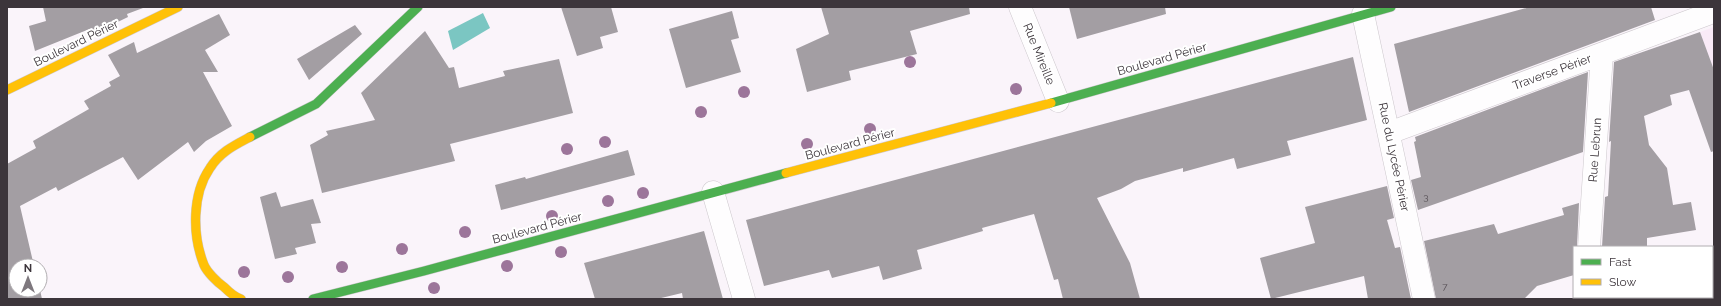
<svg xmlns="http://www.w3.org/2000/svg" width="1721" height="306" viewBox="0 0 1721 306" font-family="Raleway,sans-serif">
  <rect width="100%" height="100%" fill="#faf4fa"/>
  <path fill="#f9eaf7" d="M1714,27V70L1700,32Z"/>
  <path fill="#7bc6c2" d="M483,13L490,28L453,50L448,31Z"/>
  <path fill="#a39ea3" d="M43,7H142L143,8L127,14L128,17L95,33L92,28L35,51L29,26L46,21Z
    M561,7H611L618,32L600,37L603,48L577,56Z
    M821,7H969L970,14L910,31L917,54L849,71L851,80L807,92L796,49L829,34Z
    M1069,7H1165L1166,14L1077,39Z
    M1530,7H1651L1655,20L1409,112L1394,44Z
    M732,11L739,38L731,40L741,72L686,88L669,29Z
    M219,14L230,35L205,50L218,72H203L232,126L206,141L194,152L188,142L138,180L123,157L58,191L56,187L20,206L34,266H16V290H40L42,299H7V164L36,148L33,141L89,109L84,101L111,86L109,82L120,76L108,55L134,42L137,53Z
    M355,25L362,34L309,80L297,59Z
    M425,31L449,68L454,67L459,88L505,76L503,71L559,59L573,113L450,144L455,161L322,193L310,145L328,135L326,131L375,120L361,93Z
    M1700,32L1714,70V151L1711,152L1689,90L1670,95L1672,105L1644,116L1649,145L1667,168L1673,205L1691,202L1696,230L1647,238V247H1602L1605,197L1608,196L1611,141L1609,142L1614,62Z
    M1353,57L1367,120L1287,141L1291,155L1237,169L1234,158L1183,172V168L1135,181L1121,189L1097,198L1130,263L1140,299H1063L1058,279L1054,280L1034,214L982,228L983,231L917,250L922,269L883,280L879,266L832,278L829,270L764,286L746,220Z
    M1588,72L1583,152L1418,210L1411,180L1421,177L1414,142L1416,141L1415,137Z
    M628,150L635,175L501,210L495,185L525,177L526,179Z
    M1387,186L1394,218L1387,220L1395,248L1400,247L1411,299H1368L1364,276L1271,299L1260,258L1315,243L1305,207Z
    M276,192L281,207L313,199L321,223L311,224L316,243L295,248L297,254L275,259L260,197Z
    M1579,203L1577,247H1574V275L1537,286L1524,299H1436L1424,241L1494,224L1498,234L1564,215L1562,208Z
    M704,231L723,299H683L682,293L657,299H595L584,263Z"/>
  <g fill="none" stroke-linecap="round" stroke-linejoin="round">
    <defs>
      <path id="street" d="M1020,7L1058,101
        M1363,14L1424,299
        M1389,133L1708,14L1710,7
        M713,192L744,299
        M1589,247L1602,54
        M1585,299V297"/>
      <path id="fast" d="M1051,103L1391,7
        M250,137L316,104L418,7
        M313,299L424,271L786,173"/>
      <path id="slow" d="M7,90L178,7
        M786,173L1051,103
        M241,299C234,297 229,292 224,287C217,282 207,272 204,265C192,235 192,194 210,168C220,152 235,145 250,137"/>
    </defs>
    <use href="#street" stroke="#cdc8cd" stroke-width="23"/>
    <use href="#fast" stroke="#cdc8cd" stroke-width="10"/>
    <use href="#slow" stroke="#cdc8cd" stroke-width="10"/>
    <use href="#street" stroke="#fefdfe" stroke-width="22"/>
    <use href="#fast" stroke="#4caf50" stroke-width="9"/>
    <use href="#slow" stroke="#ffc107" stroke-width="9"/>
  </g>
  <g fill="#9c759a">
    <circle cx="910" cy="62" r="6"/>
    <circle cx="1016" cy="89" r="6"/>
    <circle cx="744" cy="92" r="6"/>
    <circle cx="701" cy="112" r="6"/>
    <circle cx="870" cy="129" r="6"/>
    <circle cx="605" cy="142" r="6"/>
    <circle cx="807" cy="144" r="6"/>
    <circle cx="567" cy="149" r="6"/>
    <circle cx="643" cy="193" r="6"/>
    <circle cx="608" cy="201" r="6"/>
    <circle cx="552" cy="216" r="6"/>
    <circle cx="465" cy="232" r="6"/>
    <circle cx="402" cy="249" r="6"/>
    <circle cx="561" cy="252" r="6"/>
    <circle cx="507" cy="266" r="6"/>
    <circle cx="342" cy="267" r="6"/>
    <circle cx="244" cy="272" r="6"/>
    <circle cx="288" cy="277" r="6"/>
    <circle cx="434" cy="288" r="6"/>
  </g>
  <g text-anchor="middle" stroke-width="4" stroke-linejoin="round" paint-order="stroke">
    <g font-size="10" fill="#564f55">
      <text x="1426" y="200">3</text>
      <text x="1445" y="290">7</text>
    </g>
    <g font-size="12" fill="#3c353b" stroke="#fff">
      <text transform="translate(76 43) rotate(-26)" y="4">Boulevard Périer</text>
      <text transform="translate(1039 54) rotate(68)" y="4">Rue Mireille</text>
      <text transform="translate(1162 59) rotate(-16)" y="4">Boulevard Périer</text>
      <text transform="translate(1552 72) rotate(-20)" y="4">Traverse Périer</text>
      <text transform="translate(850 144) rotate(-15)" y="4">Boulevard Périer</text>
      <text transform="translate(1595 150) rotate(-86)" y="4">Rue Lebrun</text>
      <text transform="translate(1394 157) rotate(78)" y="4">Rue du Lycée Périer</text>
      <text transform="translate(537 228) rotate(-15)" y="4">Boulevard Périer</text>
    </g>
  </g>
  <rect width="1721" height="306" fill="none" stroke="#3c353b" stroke-width="16"/>
  <rect x="1573" y="246" width="140" height="52" fill="#ffffff" stroke="#b1aeb1"/>
  <rect x="1581" y="259" width="20" height="6" fill="#4caf50" stroke="#b1aeb1"/>
  <text x="1609" y="266" font-size="12" fill="#3c353b">Fast</text>
  <rect x="1581" y="279" width="20" height="6" fill="#ffc107" stroke="#b1aeb1"/>
  <text x="1609" y="286" font-size="12" fill="#3c353b">Slow</text>
  <g transform="translate(28 278)"><circle r="19" fill="#ffffff" stroke="#b1aeb1"/>
  <path d="M0-3L7 15L0 10L-7 15Z" fill="#7e787e"/>
  <text y="-6" font-size="11" font-weight="bold" text-anchor="middle" fill="#3c353b">N</text>
  </g>
</svg>
